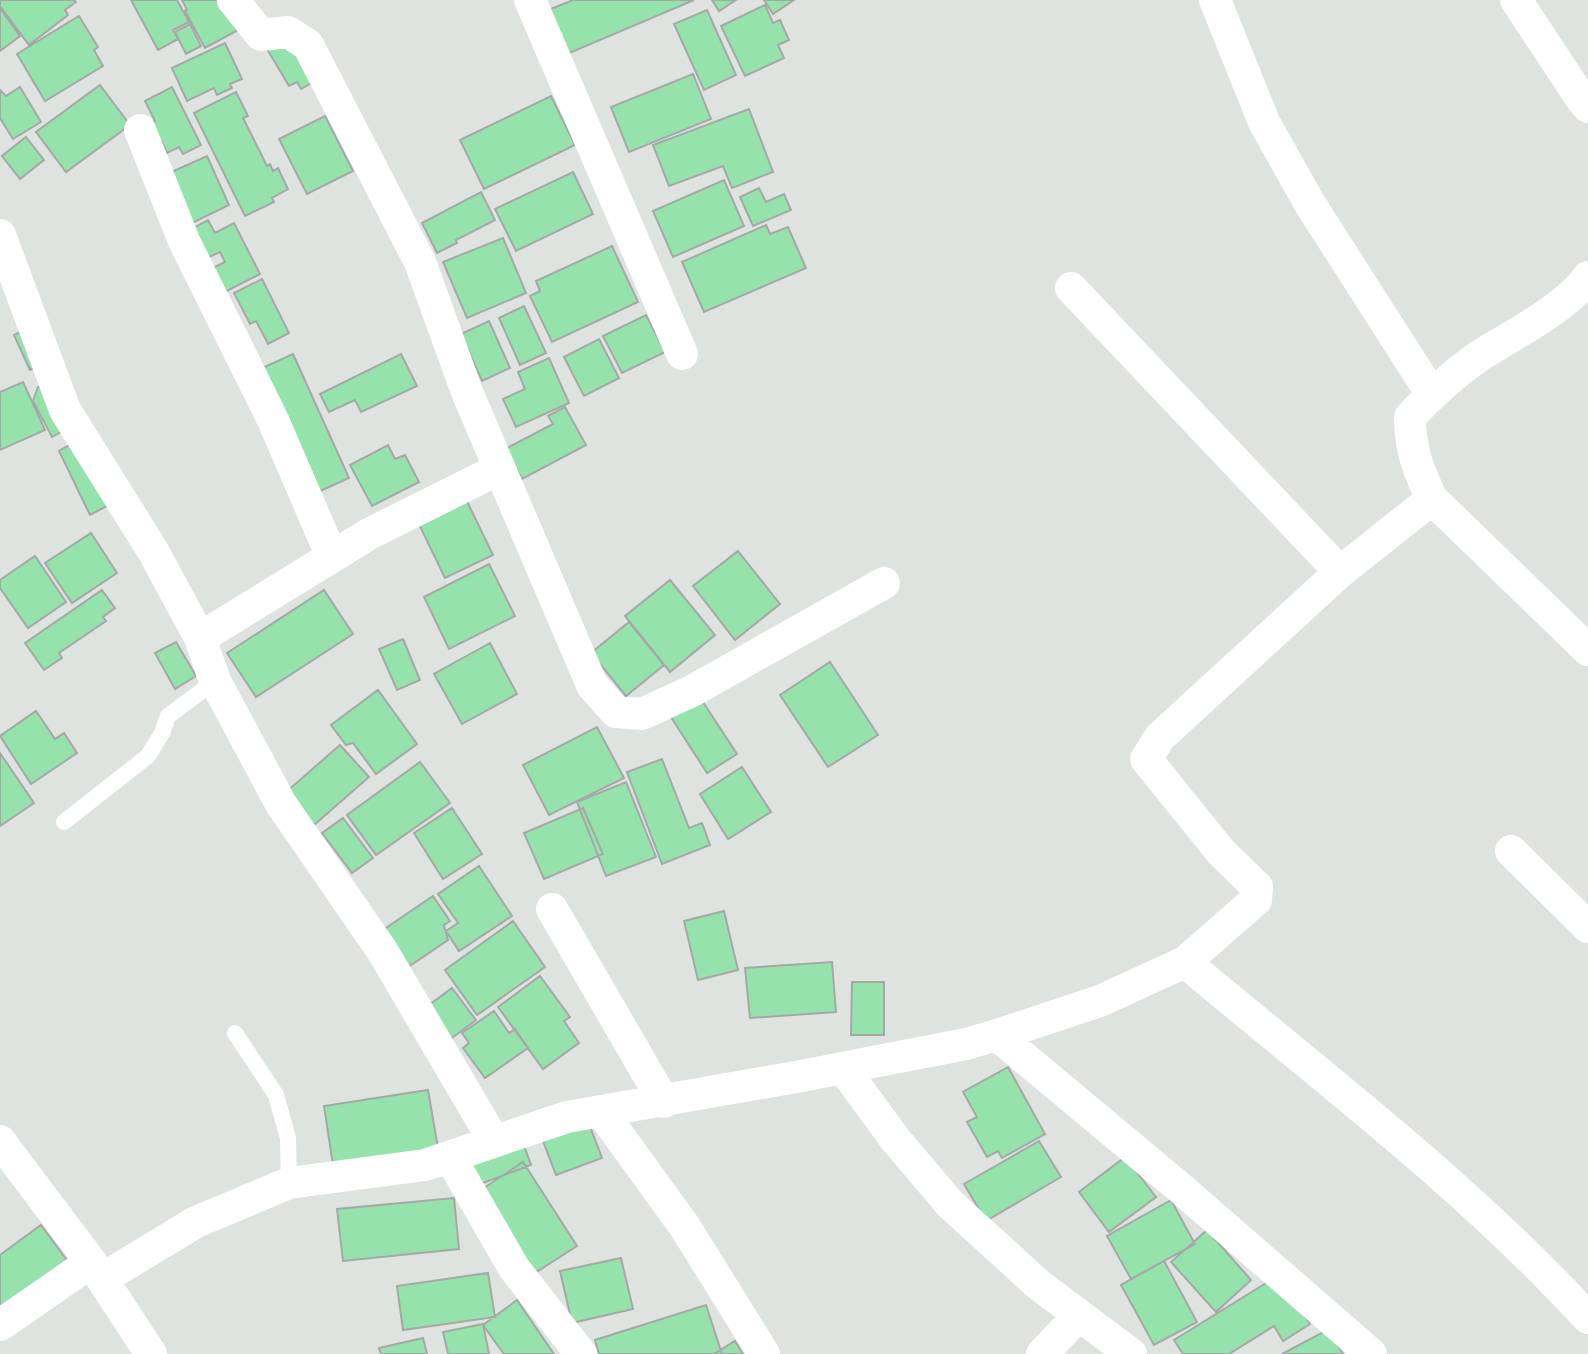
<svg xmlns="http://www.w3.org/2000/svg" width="1588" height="1354" viewBox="0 0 1588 1354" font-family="Signika,sans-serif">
  <rect width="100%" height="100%" fill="#dfe3e0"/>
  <path fill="#95e2ad" stroke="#a5a9a6" stroke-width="2" d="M0,0H74L76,2L65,10L68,15L29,45L0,6Z
    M131,0H177L189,22L173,30L178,39L158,50Z
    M182,0H224L240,29L205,48L185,11L187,10Z
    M573,0H694L567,54L548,10Z
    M712,0H736L719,11Z
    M764,0H794L773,14Z
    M765,5L773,23L780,20L789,40L778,45L784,58L745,76L721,26Z
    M0,8L20,36L0,51Z
    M707,10L736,75L704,90L674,24Z
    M79,16L98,47L94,50L103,66L45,101L17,54Z
    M190,24L201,46L186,54L175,32Z
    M295,38L315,81L301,89L297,82L289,86L267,49Z
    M225,43L242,79L230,84L232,88L217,95L214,88L187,101L172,68Z
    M693,74L711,119L629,152L611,107Z
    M100,85L130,125L66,172L36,132Z
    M20,87L41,122L13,139L0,118V90L6,96Z
    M172,87L201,145L183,154L179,147L167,153L162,142L157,145L147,126L155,121L145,101Z
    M236,92L248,116L243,118L267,166L270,164L273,171L278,168L288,189L272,198L274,202L245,216L194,113Z
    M551,96L575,145L484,189L460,140Z
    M749,109L773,172L732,188L723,166L669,186L653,145Z
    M325,116L353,171L307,194L279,139Z
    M26,137L44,160L20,179L2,156Z
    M207,156L229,205L190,224L167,174Z
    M573,172L593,214L516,251L495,209Z
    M724,180L744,226L673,257L653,211Z
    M759,188L766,202L784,194L791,210L753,226L740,197Z
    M481,192L495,220L456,240L457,243L437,253L422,223Z
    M208,220L215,233L234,223L260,274L221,294L209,270L225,262L220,252L205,259L190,230Z
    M766,225L770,234L788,227L806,268L704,312L682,262Z
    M503,238L526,293L467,318L443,262Z
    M612,246L638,302L552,342L530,296L540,291L536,281Z
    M262,279L289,333L268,344L256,321L250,324L234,293Z
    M524,306L546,353L520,365L499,318Z
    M646,315L665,352L622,373L603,336Z
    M489,321L510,368L482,381L461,334Z
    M31,327L47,362L30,370L14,335Z
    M599,339L619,378L584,396L564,357Z
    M293,354L349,478L316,493L260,369Z
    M401,354L417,386L361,412L355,400L329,412L320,394Z
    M549,358L569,403L516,427L503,399L525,389L518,372Z
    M23,382L45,430L0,450V392Z
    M52,383L70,427L52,437L33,401L38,387Z
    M565,407L586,445L522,479L505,449L553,424L548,416Z
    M75,442L107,506L90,515L59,451Z
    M388,445L395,459L405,455L419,482L372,506L350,465Z
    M463,493L493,555L445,578L415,516Z
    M91,533L117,573L72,603L45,563Z
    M738,551L780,604L735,640L693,586Z
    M35,556L66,602L28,628L0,588V580Z
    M489,564L515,616L449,649L424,597Z
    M670,580L715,635L670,672L625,616Z
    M102,590L115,608L103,617L106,621L59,653L62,658L44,670L25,643Z
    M324,590L353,634L256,697L227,653Z
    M629,622L664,665L626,696L591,653Z
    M403,639L420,680L397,690L379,649Z
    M176,642L196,676L175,689L155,653Z
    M490,643L517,694L462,724L434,674Z
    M830,662L878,735L828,767L780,695Z
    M378,690L417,744L376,774L353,743L346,745L331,725Z
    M699,696L737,754L707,773L669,714Z
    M36,711L55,739L64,733L77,753L31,784L0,736Z
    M597,727L624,778L549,815L523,765Z
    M340,745L369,777L314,825L286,792Z
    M0,753L34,803L0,826Z
    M662,759L689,828L702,823L710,845L662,864L627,772Z
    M420,762L450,803L376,855L347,815Z
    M742,767L771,812L728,839L700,794Z
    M626,782L656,857L606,876L577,802Z
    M452,808L482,854L443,879L414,833Z
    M583,808L603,854L544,879L524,833Z
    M343,818L373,858L352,873L322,833Z
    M479,866L512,916L459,951L446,931L458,923L438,894Z
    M433,896L450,921L444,925L448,940L408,967L383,930Z
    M724,911L738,970L698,980L684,921Z
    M513,921L545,967L477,1015L445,970Z
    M832,962L836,1012L750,1018L745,968Z
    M540,976L570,1017L564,1021L579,1043L543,1069L498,1007Z
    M852,982H884V1035H851Z
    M452,988L476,1020L449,1040L425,1008Z
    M494,1011L509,1033L515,1029L528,1048L485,1078L463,1048L469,1043L462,1033Z
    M1008,1067L1045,1134L1002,1158L998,1151L987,1157L967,1122L977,1117L963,1092Z
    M428,1090L438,1148L333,1165L324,1106Z
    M589,1124L602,1158L556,1175L543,1141Z
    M522,1140L531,1165L475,1186L465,1161Z
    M1039,1141L1061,1177L986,1221L964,1184Z
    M1125,1157L1156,1197L1109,1232L1079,1192Z
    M523,1162L577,1246L535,1273L481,1190Z
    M454,1198L459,1249L343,1261L337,1209Z
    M1171,1200L1195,1244L1131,1279L1107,1236Z
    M41,1225L69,1263L0,1314V1255Z
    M1207,1230L1251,1280L1216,1312L1171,1262Z
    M621,1258L633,1309L572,1323L560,1271Z
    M1164,1261L1197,1322L1154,1345L1121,1285Z
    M488,1273L495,1317L403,1330L397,1286Z
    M1279,1275L1310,1324L1283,1341L1274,1326L1229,1354H1183L1174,1340Z
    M517,1300L554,1354H504L483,1325Z
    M706,1305L722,1354H599L595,1340Z
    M483,1324L489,1354H448L443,1332Z
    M1329,1329L1343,1354H1282Z
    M423,1338L427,1354H381L379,1348Z
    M735,1341L743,1354H714Z"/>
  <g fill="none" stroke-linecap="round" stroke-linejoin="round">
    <path stroke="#fff" stroke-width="16" d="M64,822L148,756L162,733L168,716L215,681
      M235,1033L276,1095L288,1138L289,1183"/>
    <path stroke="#fff" stroke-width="32" d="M233,0L261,35L288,32L308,45L420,262L467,392L592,685L616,712L642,714L692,691L884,583
      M530,0L682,354
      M1215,0L1264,122L1310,204L1431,393
      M1516,0L1580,97L1588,107
      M140,130L184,241L273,420L332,557
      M0,235L65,410L153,551L200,638L215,681L281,804L383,952L494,1141
      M1588,277C1568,307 1511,336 1479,356C1454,374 1431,394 1410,417C1410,449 1418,470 1432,499L1588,650
      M1071,288L1340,572
      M200,638L369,534L499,469
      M1511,851L1588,927
      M552,909L664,1102
      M1185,962C1322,1077 1467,1186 1588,1318
      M997,1035L1179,1187L1371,1354
      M843,1068L895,1139L950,1204L1039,1285L1131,1354
      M601,1111L685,1227L764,1354
      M0,1141L91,1262L151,1354
      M450,1157L514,1268L581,1354
      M102,1279L196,1222L289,1183L425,1165L567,1117L796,1077L966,1044L997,1035L1100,1001L1185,962L1256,900L1257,887L1221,852L1146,759L1160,737L1340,572L1432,499
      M0,1325L91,1262
      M1042,1354L1079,1315"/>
  </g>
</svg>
